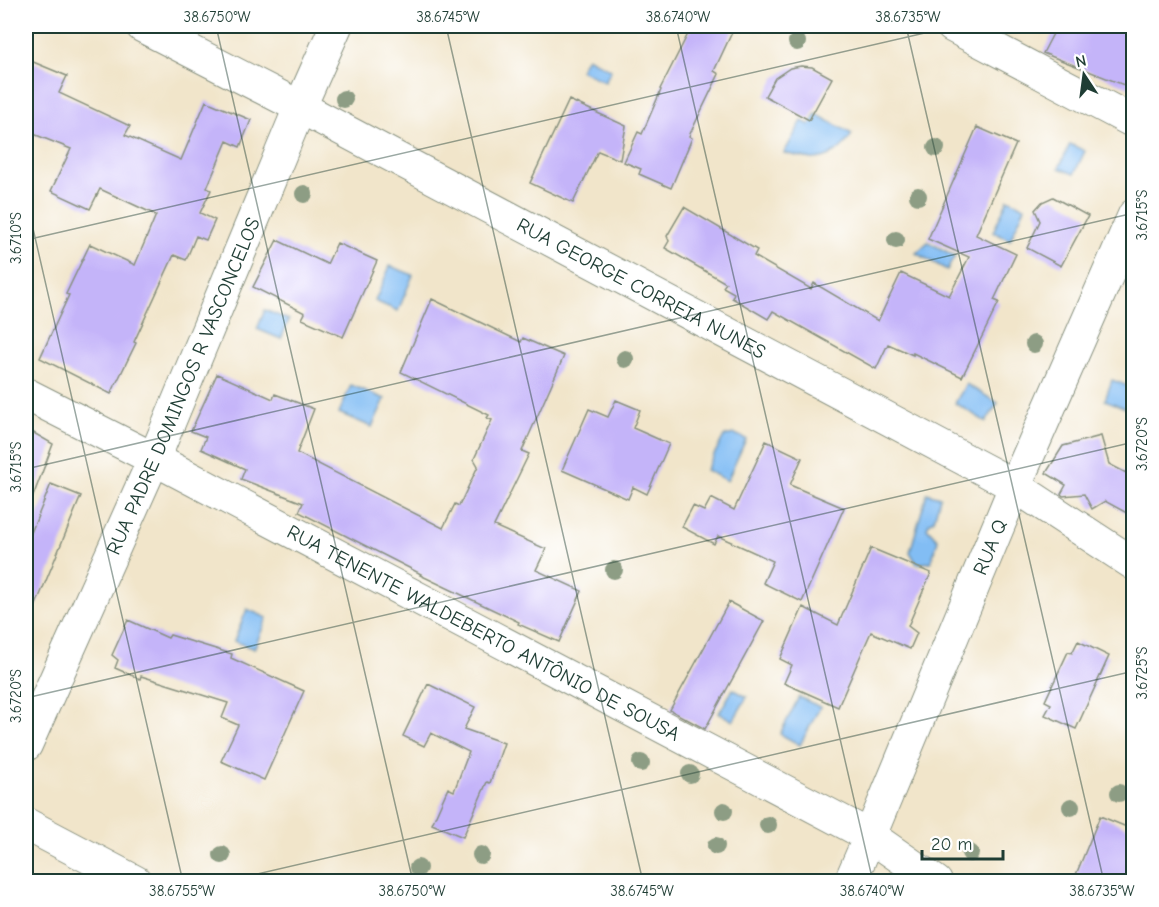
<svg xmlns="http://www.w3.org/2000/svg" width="1159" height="907" viewBox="0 0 1159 907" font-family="'Comic Neue',sans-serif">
  <rect width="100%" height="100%" fill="#fff"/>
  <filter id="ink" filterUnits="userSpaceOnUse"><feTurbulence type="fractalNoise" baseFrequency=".0167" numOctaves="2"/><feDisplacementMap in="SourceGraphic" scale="12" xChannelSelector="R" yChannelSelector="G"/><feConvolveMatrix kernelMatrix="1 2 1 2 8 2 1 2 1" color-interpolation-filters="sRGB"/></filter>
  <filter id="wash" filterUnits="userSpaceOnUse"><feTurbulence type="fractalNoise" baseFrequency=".008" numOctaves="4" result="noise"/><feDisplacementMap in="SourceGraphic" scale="24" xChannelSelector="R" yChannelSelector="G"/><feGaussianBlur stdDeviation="1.35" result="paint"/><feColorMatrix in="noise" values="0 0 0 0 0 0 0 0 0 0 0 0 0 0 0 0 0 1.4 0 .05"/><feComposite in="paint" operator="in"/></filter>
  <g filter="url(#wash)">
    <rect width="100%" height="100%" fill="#f1e5ca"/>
    <path fill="#82bdf4" stroke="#507d94" stroke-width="1.5" d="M587,57L611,70L605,82L580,70Z
      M816,114L852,134C845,147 830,159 813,159C804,158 794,155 784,153L802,121L810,125Z
      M1070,144L1085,151L1074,174L1059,168Z
      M1008,199L1025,207L1010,240L993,232Z
      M928,242L955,256L947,270L916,253Z
      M390,266L413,275L398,311L375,301Z
      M265,310L289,320L281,339L257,329Z
      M1112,380L1133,388V411L1105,400Z
      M966,384L998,403L986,422L955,403Z
      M351,385L385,399L372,427L339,413Z
      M735,434L746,439L727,481L706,470L724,436Z
      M927,493L940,497L934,520L929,523L927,528L938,540L931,562L917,564L910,552Z
      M247,609L267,618L254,649L234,641Z
      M733,689L747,697L733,721L719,713Z
      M799,697L820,707L800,745L780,734Z"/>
    <g id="blocks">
      <path fill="#c4b4f9" d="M692,26H735L714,71L719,74L689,136L692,138L671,188L639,174L641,169L624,162L638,132L642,134L661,90L660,89Z
        M1057,26H1120L1134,31V89L1043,53Z
        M26,59L67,76L59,93L130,126L125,135L181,160L206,101L251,120L240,147L227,141L207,188L211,190L200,213L215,220L206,240L196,236L186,260L174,255L134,342L136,343L111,394L40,358L69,295L66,294L90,244L135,265L156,215L100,189L90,209L51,191L71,149L26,131Z
        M801,66L812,67L832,78L809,120L765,96L775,78L790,68Z
        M569,100L626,126L620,160L598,151L573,203L530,183Z
        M977,127L1016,144L976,235L1016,254L994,300L999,302L962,377L913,353V355L888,344L876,369L773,311L768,319L732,298L734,293L723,287L726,283L665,248L669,241L667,236L684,207L757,250L754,256L811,289L814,283L878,321L901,273L949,296L969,257L928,239Z
        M1053,197L1088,216L1061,266L1027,248L1040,221L1035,210L1042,202Z
        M277,240L327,264L337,243L377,261L343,337L302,319L305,313L253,287Z
        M432,299L521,342L523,338L564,356L522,451L529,454L494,526L546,549L536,570L582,591L559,642L518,624L519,622L420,575L421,574L299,512L303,503L241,479L245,469L201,449L206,437L191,431L217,374L273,399L275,394L314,409L297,453L443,528L455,504L459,506L478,466L474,459L492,420L487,418L489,415L401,372Z
        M616,400L640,410L633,428L669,444L647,494L633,487L628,499L562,470L589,409L608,417Z
        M32,432L53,444L27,512H26V448Z
        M1101,436L1109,464L1134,477V517L1105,501L1092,509L1084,494L1063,496L1061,494L1066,485L1046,473L1063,446Z
        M766,441L802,458L790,485L844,508L802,602L763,583L773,561L718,536L714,544L682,527L693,506L704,511L711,498L734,510Z
        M51,484L81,496L26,629V545Z
        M871,548L931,573L908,626L917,633L910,649L871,632L838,707L784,683L792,665L780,659L803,607L838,625Z
        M729,602L764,621L705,729L670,710Z
        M128,620L168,638L170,635L232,654L231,658L304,691L264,780L221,761L238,725L222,718L228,703L141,676L140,679L115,668L118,660L112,655Z
        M1078,641L1109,656L1076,729L1045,715L1051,704L1045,701L1068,652L1072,653Z
        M428,684L475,707L464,729L504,743L490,783L487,782L463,837L432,824L448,788L454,791L469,752L431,733L424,746L403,736Z
        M1100,816L1134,830V862L1125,882H1073Z"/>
    </g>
  </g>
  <g filter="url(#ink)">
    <use href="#blocks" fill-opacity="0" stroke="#88917f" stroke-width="1.5"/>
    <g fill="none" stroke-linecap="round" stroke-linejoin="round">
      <defs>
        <g id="minor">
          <path id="s1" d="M142,26L300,107L1015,486L1134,564"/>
          <path d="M952,26L1134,122"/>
          <path id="s2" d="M26,394L154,459L870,836L936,882"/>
          <path id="s3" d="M26,745L154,459L300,107L336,26"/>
          <path d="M26,824L136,882"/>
          <path id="s4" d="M850,882L870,836L1015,486L1134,215"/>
        </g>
      </defs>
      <use href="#minor" stroke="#88917f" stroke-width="34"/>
      <use href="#minor" stroke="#fff" stroke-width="32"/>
    </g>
    <g fill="#8d9d84">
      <circle cx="797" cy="42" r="9"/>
      <circle cx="344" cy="99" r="9"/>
      <circle cx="936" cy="148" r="9"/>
      <circle cx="304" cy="194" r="9"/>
      <circle cx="918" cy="196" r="9"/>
      <circle cx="896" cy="240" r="9"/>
      <circle cx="1034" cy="344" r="9"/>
      <circle cx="625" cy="359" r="9"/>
      <circle cx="614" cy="570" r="9"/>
      <circle cx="641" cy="763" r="9"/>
      <circle cx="690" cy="774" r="9"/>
      <circle cx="1119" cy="793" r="9"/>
      <circle cx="1071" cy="807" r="9"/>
      <circle cx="724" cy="811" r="9"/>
      <circle cx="768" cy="825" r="9"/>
      <circle cx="716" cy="846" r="9"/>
      <circle cx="970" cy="853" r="9"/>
      <circle cx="222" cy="855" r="9"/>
      <circle cx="481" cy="855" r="9"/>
      <circle cx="418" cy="868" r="9"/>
    </g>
  </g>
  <path fill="none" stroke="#1f3d34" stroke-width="1.5" stroke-opacity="0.45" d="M216,26L413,882M446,26L643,882M676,26L873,882M906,26L1104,882M26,198L183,882M26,240L955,26M26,469L1134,213M26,698L1134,442M223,882L1134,671"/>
  <g text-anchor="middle" stroke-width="4.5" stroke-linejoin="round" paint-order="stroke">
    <g font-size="20" fill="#1f3d34" stroke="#fff">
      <text dy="7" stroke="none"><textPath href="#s1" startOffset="564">RUA GEORGE CORREIA NUNES</textPath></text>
      <text dy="7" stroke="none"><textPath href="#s3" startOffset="392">RUA PADRE DOMINGOS R VASCONCELOS</textPath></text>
      <text dy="7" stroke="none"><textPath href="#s4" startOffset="363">RUA Q</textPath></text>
      <text dy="7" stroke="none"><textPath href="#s2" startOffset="516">RUA TENENTE WALDEBERTO ANTÔNIO DE SOUSA</textPath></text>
    </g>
  </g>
  <rect width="1159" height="907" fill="none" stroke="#fff" stroke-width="66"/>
  <g transform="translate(1084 75) rotate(347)" stroke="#ffffff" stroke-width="4.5" paint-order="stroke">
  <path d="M0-4.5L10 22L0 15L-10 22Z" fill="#1f3d34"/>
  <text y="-9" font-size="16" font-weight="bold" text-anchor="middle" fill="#1f3d34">N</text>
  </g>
  <path d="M922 850v9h81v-9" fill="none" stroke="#1f3d34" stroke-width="3"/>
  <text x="931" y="850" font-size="18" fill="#1f3d34" stroke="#ffffff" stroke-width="4.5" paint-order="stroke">20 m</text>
  <rect x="33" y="33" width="1093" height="841" fill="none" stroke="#1f3d34" stroke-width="2"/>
  <g font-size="15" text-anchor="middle" fill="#1f3d34">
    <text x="217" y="22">38.6750°W</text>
    <text x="448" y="22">38.6745°W</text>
    <text x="678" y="22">38.6740°W</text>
    <text x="908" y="22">38.6735°W</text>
    <text transform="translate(1142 215) rotate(-90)" y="5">3.6715°S</text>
    <text transform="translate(16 238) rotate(-90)" y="5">3.6710°S</text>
    <text transform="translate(1142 444) rotate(-90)" y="5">3.6720°S</text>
    <text transform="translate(16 467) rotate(-90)" y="5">3.6715°S</text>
    <text transform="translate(1142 673) rotate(-90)" y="5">3.6725°S</text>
    <text transform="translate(16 696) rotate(-90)" y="5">3.6720°S</text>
    <text x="182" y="896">38.6755°W</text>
    <text x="412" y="896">38.6750°W</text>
    <text x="642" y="896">38.6745°W</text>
    <text x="872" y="896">38.6740°W</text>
    <text x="1102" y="896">38.6735°W</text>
  </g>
</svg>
